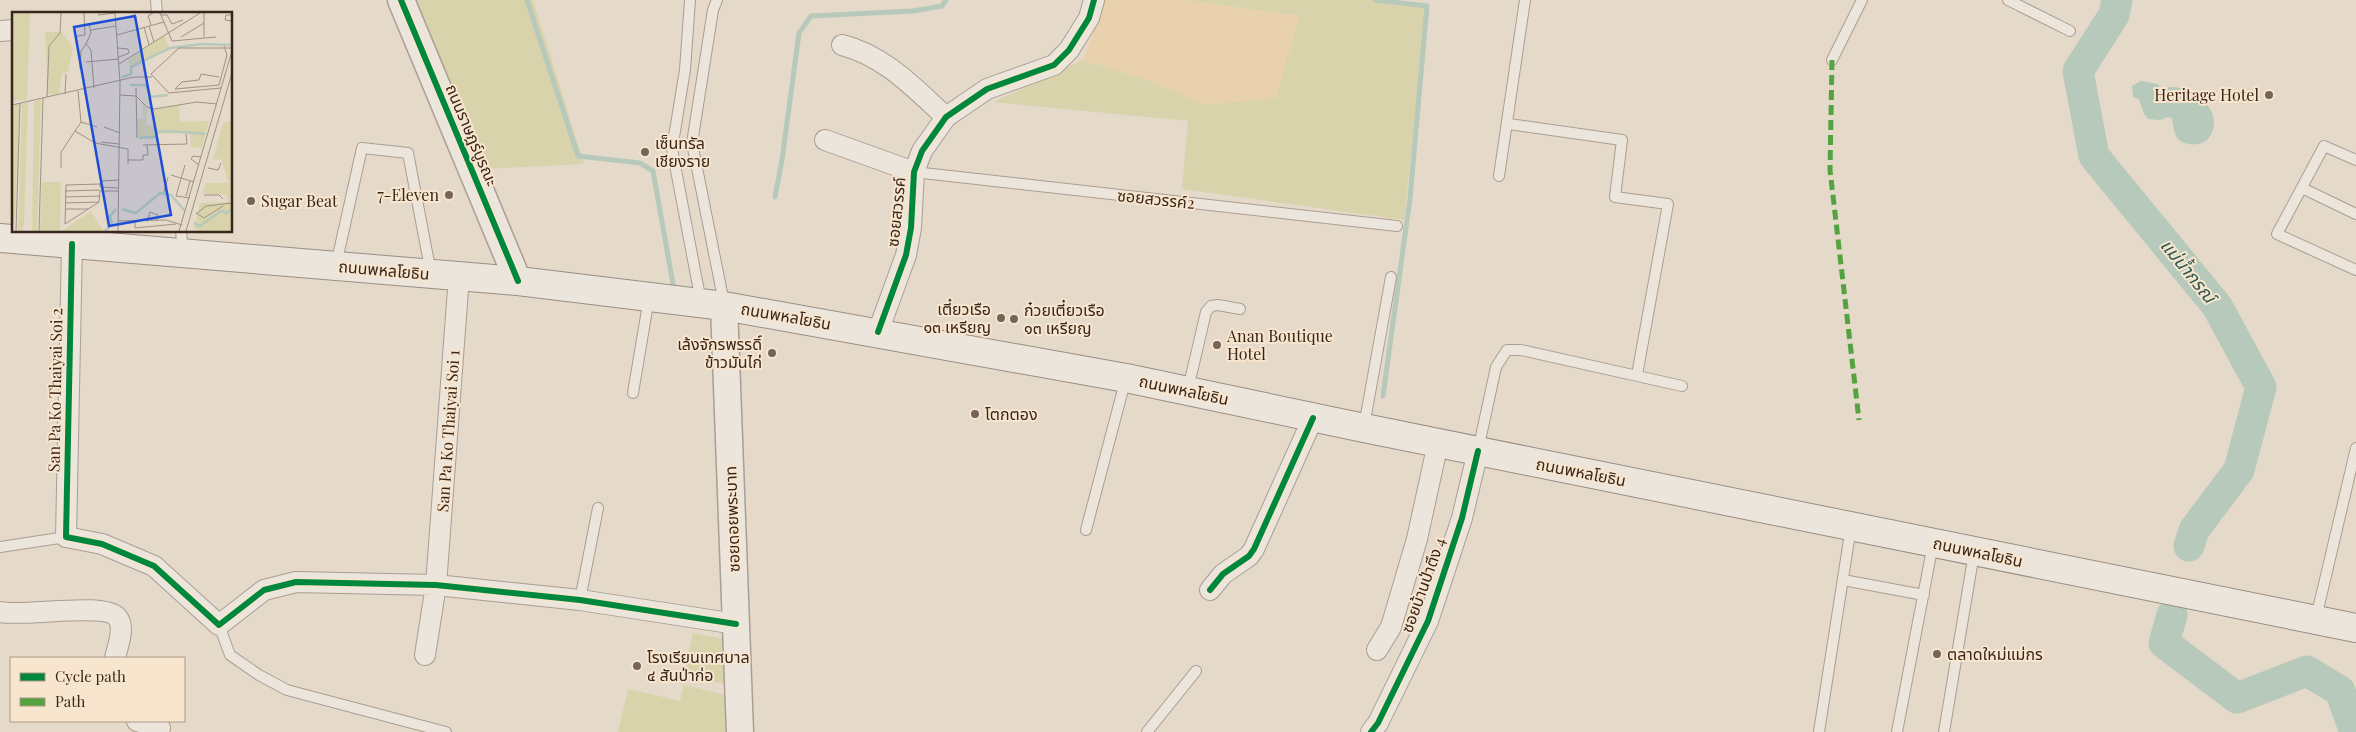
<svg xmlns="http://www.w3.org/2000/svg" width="2356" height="732" viewBox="0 0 2356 732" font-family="'Playfair Display','Noto Sans Thai',serif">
  <rect width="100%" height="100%" fill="#e5d9ca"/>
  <path fill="#d9d3ab" d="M409,0H533L584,164L480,169Z
    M1183,0H1389V3L1427,6L1404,220L1182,189L1188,121L994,102L1083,60L1150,81L1205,104L1299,16Z
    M693,633L729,640L728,685L684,674Z
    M684,685L738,698L740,732H618L628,689L680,701Z"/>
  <path fill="#ead1ae" d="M1105,0H1183L1299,16L1276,98L1205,105L1150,81L1083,60Z"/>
  <path fill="#b6c9bb" d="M2141,81L2157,84L2161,88C2167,88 2173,86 2180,88C2201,91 2226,118 2208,139C2202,146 2186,146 2179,140C2174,135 2173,125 2172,118L2168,117L2160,120L2148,119L2144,114L2139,99L2133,97L2132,86Z"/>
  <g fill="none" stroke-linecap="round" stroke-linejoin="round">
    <path stroke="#b6c9bb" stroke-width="5" d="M527,0L578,156L640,163L653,171L673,284
      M1375,0L1427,6L1410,198L1383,396
      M775,197L782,160L799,33L811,16L913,11L942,6L946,0"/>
    <path stroke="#b6c9bb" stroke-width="31" d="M2117,0L2114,15L2078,71L2094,156L2217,306L2261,387L2239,470L2194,530L2189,546
      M2172,615L2164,643L2237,698L2307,671L2340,691L2355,732"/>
    <defs>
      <path id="service" d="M156,0L157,14
        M690,0L685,70L672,149L701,302
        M717,0L713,10L692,143L724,303
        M2008,0L2070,31
        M1832,60L1862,0
        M1509,124L1622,140L1615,197L1668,204L1637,375
        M2356,160L2324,146L2277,234L2356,270
        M914,172L1397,226
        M1499,176L1525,0
        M2302,188L2356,214
        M181,231L183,253
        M336,265L362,148L408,153L431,273
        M1188,389L1206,312L1211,306L1218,305L1240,309
        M633,393L649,298
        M1364,426L1391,277
        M1478,450L1496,367L1507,350H1521L1682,386
        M1086,530L1126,378
        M0,547L66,537
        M1843,580L1924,595
        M580,600L598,508
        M2316,618L2356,448
        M219,625L230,655L259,675L287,690L446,732
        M1147,732L1196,671
        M1819,732L1851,527
        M1897,732L1933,544
        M1944,732L1974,553"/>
      <path id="minor" d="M0,31L14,30
        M842,45C885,56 914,88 946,117
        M825,140L914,172
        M72,244L66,537L102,544L154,566L219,625L264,590L296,582L436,585L580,600L736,624
        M878,332L906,255L911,228L914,172L922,151L946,117L987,89L1054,65L1069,50L1089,18L1094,0
        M1210,590L1223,574L1249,556L1254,549L1313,418
        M0,612C24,617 104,602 117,617C126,627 117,648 115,658
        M1377,650L1391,627L1417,539L1438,443
        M425,655L436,585L459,276
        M137,721L160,728
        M1371,732L1378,723L1428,621L1462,518L1478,451"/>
      <path id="tertiary" d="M401,0L518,281
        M724,306L740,732"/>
      <path id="secondary" d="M0,238L518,281L724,306L1126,378L1364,428L2356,628"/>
    </defs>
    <use href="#service" stroke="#aa9e93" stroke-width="12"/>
    <use href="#minor" stroke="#aa9e93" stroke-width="22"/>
    <use href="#tertiary" stroke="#aa9e93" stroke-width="29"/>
    <use href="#secondary" stroke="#998e84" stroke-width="30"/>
    <use href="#service" stroke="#ece5dc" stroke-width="10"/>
    <use href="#minor" stroke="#ece5dc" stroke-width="20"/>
    <use href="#tertiary" stroke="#ece5dc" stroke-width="26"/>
    <use href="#secondary" stroke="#ece5dc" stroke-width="28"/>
    <path stroke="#53a340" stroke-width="5" stroke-dasharray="10 5" stroke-linecap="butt" d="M1832,60L1830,170L1859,420"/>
    <defs>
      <path id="cycleway" d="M401,0L518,281
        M72,244L66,537L102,544L154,566L219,625L264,590L296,582L436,585L580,600L736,624
        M878,332L906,255L911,228L914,172L922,151L946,117L987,89L1054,65L1069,50L1089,18L1094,0
        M1210,590L1223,574L1249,556L1254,549L1313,418
        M1371,732L1378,723L1428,621L1462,518L1478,451"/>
    </defs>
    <use href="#cycleway" stroke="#f8e5ce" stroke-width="9"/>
    <use href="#cycleway" stroke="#00873e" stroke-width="6"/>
  </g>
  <g fill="#756458" stroke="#f8e5ce" stroke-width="2">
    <circle cx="2269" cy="95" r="5"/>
    <circle cx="645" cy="152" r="5"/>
    <circle cx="449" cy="195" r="5"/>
    <circle cx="251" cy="201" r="5"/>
    <circle cx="1001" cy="318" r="5"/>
    <circle cx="1014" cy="319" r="5"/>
    <circle cx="1217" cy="345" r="5"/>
    <circle cx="772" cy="353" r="5"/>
    <circle cx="975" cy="414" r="5"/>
    <circle cx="1937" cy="654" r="5"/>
    <circle cx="637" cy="666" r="5"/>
  </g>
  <g text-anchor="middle" stroke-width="4" stroke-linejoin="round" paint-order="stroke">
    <g font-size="16" fill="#38251b" stroke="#f8e5ce" text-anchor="start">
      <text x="2259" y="101" text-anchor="end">Heritage Hotel</text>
      <text x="655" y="149">เซ็นทรัล<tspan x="655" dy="18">เชียงราย</tspan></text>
      <text x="439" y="201" text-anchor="end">7-Eleven</text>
      <text x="261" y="207">Sugar Beat</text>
      <text x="991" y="315" text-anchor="end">เตี๋ยวเรือ<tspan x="991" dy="18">๑๓ เหรียญ</tspan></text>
      <text x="1024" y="316">ก๋วยเตี๋ยวเรือ<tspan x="1024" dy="18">๑๓ เหรียญ</tspan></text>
      <text x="1227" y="342">Anan Boutique<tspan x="1227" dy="18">Hotel</tspan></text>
      <text x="762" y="350" text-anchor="end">เล้งจักรพรรดิ์<tspan x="762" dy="18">ข้าวมันไก่</tspan></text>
      <text x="985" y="420">โตกตอง</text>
      <text x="1947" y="660">ตลาดใหม่แม่กร</text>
      <text x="647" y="663">โรงเรียนเทศบาล<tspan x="647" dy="18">๔ สันป่าก่อ</tspan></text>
    </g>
    <g font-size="16" fill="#38251b" stroke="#f8e5ce">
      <text transform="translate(472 135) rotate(67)" y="6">ถนนราษฎร์บูรณะ</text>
      <text transform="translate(1156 199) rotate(6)" y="6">ซอยสวรรค์2</text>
      <text transform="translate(896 212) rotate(-84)" y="6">ซอยสวรรค์</text>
      <text transform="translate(384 270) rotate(5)" y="6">ถนนพหลโยธิน</text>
      <text transform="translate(786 316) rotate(10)" y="6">ถนนพหลโยธิน</text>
      <text transform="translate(55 390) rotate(-89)" y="6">San Pa Ko Thaiyai Soi 2</text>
      <text transform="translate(1184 390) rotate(12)" y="6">ถนนพหลโยธิน</text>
      <text transform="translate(448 431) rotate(-86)" y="6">San Pa Ko Thaiyai Soi 1</text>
      <text transform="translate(1581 472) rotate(11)" y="6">ถนนพหลโยธิน</text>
      <text transform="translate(732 519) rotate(-92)" y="6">ซอยดอยพระบาท</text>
      <text transform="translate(1978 552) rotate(12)" y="6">ถนนพหลโยธิน</text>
      <text transform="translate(1423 585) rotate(-70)" y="6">ซอยบ้านป่าตึง 4</text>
    </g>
    <g font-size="18" font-style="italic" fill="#29594f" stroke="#f8e5ce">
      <text transform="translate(2188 271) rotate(51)" y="6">แม่น้ำกรณ์</text>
    </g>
  </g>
  <g transform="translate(12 12)">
    <rect width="220" height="220" fill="#e5d9ca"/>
    <path d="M0,1H18L15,88L0,89ZM33,20H50L61,36L56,60L50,62L47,82H36ZM152,24L158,37L118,56L116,47ZM29,87L25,219H20L22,90ZM16,90L12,212L10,219H6L10,92ZM130,90L135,97L134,113L141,114V98L167,93L168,110L197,109L190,136L179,135L178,121L144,122V125L126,126L125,107L131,106ZM8,91L3,205L0,219V93ZM220,109V219H187L182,216L188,191L216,190L215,183L190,181L194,171H217L209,147L201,148L211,111ZM30,170H49L48,219H28ZM79,199L91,219H50Z" fill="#d9d3ab"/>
    <path fill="none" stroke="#b6c9bb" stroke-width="2.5" d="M110,65L119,62V55L158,36L191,32L218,33M118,73H134L139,85L156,83M127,126L144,125V120L155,119L193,122M110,197L124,201L148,181L159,183L172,198M182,211L188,214L209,199L215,201L220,197M93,219L100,212L98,204L104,197"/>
    <path fill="none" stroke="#a09184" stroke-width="1" d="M103,1L108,70L106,219M148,1L160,29L204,25M192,1V25M86,3L103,1M149,3H155L160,12L171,8M220,3H214L213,8L220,9M77,12L79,21L74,32L79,38L82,76M139,13L136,4L141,1M137,14L142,30M132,15L137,33M79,18L104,14M105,23L152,10M169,25L192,11M64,29L65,24L73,23L72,1M106,36L116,37L117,41L107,45M74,50L107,47M107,52L188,1M68,57L69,39L74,32M124,76L125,126M209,76L157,81L139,62L167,36H220M163,77L207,73L215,43L212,34M163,77L170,70L187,68L189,62L207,65M53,82L54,62M108,83L124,84L135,95L142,97L185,90L205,92M35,85L37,34L48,21L49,1M0,93L122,65H140M69,110L85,115M92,115L108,121M63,119L83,131L116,137V152M89,130L107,132M131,133L175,132L174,122M116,148H131V143H136L135,133M173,153L164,184L178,186M187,153L179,147L181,144L189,145M49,156V140L69,110L66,79M196,156L206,158L209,151M159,163L182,170M88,172L54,173L53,212L87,190L88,179H106M106,176L88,175V172L89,169L107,168M53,179L88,178M152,180L156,165M192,183H207L211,187M174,184L178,169M53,185L88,184M53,191L86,190M53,197H76M184,201L192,206L211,194M184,202L194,194L220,191M106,209L154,208L170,213M123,210V216L164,212M135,210L138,200L146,203L144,209M4,219L8,91M27,219L31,86M167,219L220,39M174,219L220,61"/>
    <path fill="#1d4ed8" fill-opacity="0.15" stroke="#1d4ed8" stroke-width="2.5" d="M123,4L159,203L97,214L62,15Z"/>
    <rect width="220" height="220" fill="none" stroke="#38251b" stroke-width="2.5"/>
  </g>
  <rect x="10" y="657" width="175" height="65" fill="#f8e5ce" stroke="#ab9886"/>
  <rect x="20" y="673" width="25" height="8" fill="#00873e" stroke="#ab9886"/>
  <text x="55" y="682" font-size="15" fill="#38251b">Cycle path</text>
  <rect x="20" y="698" width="25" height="8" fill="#53a340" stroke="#ab9886"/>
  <text x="55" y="707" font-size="15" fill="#38251b">Path</text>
</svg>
